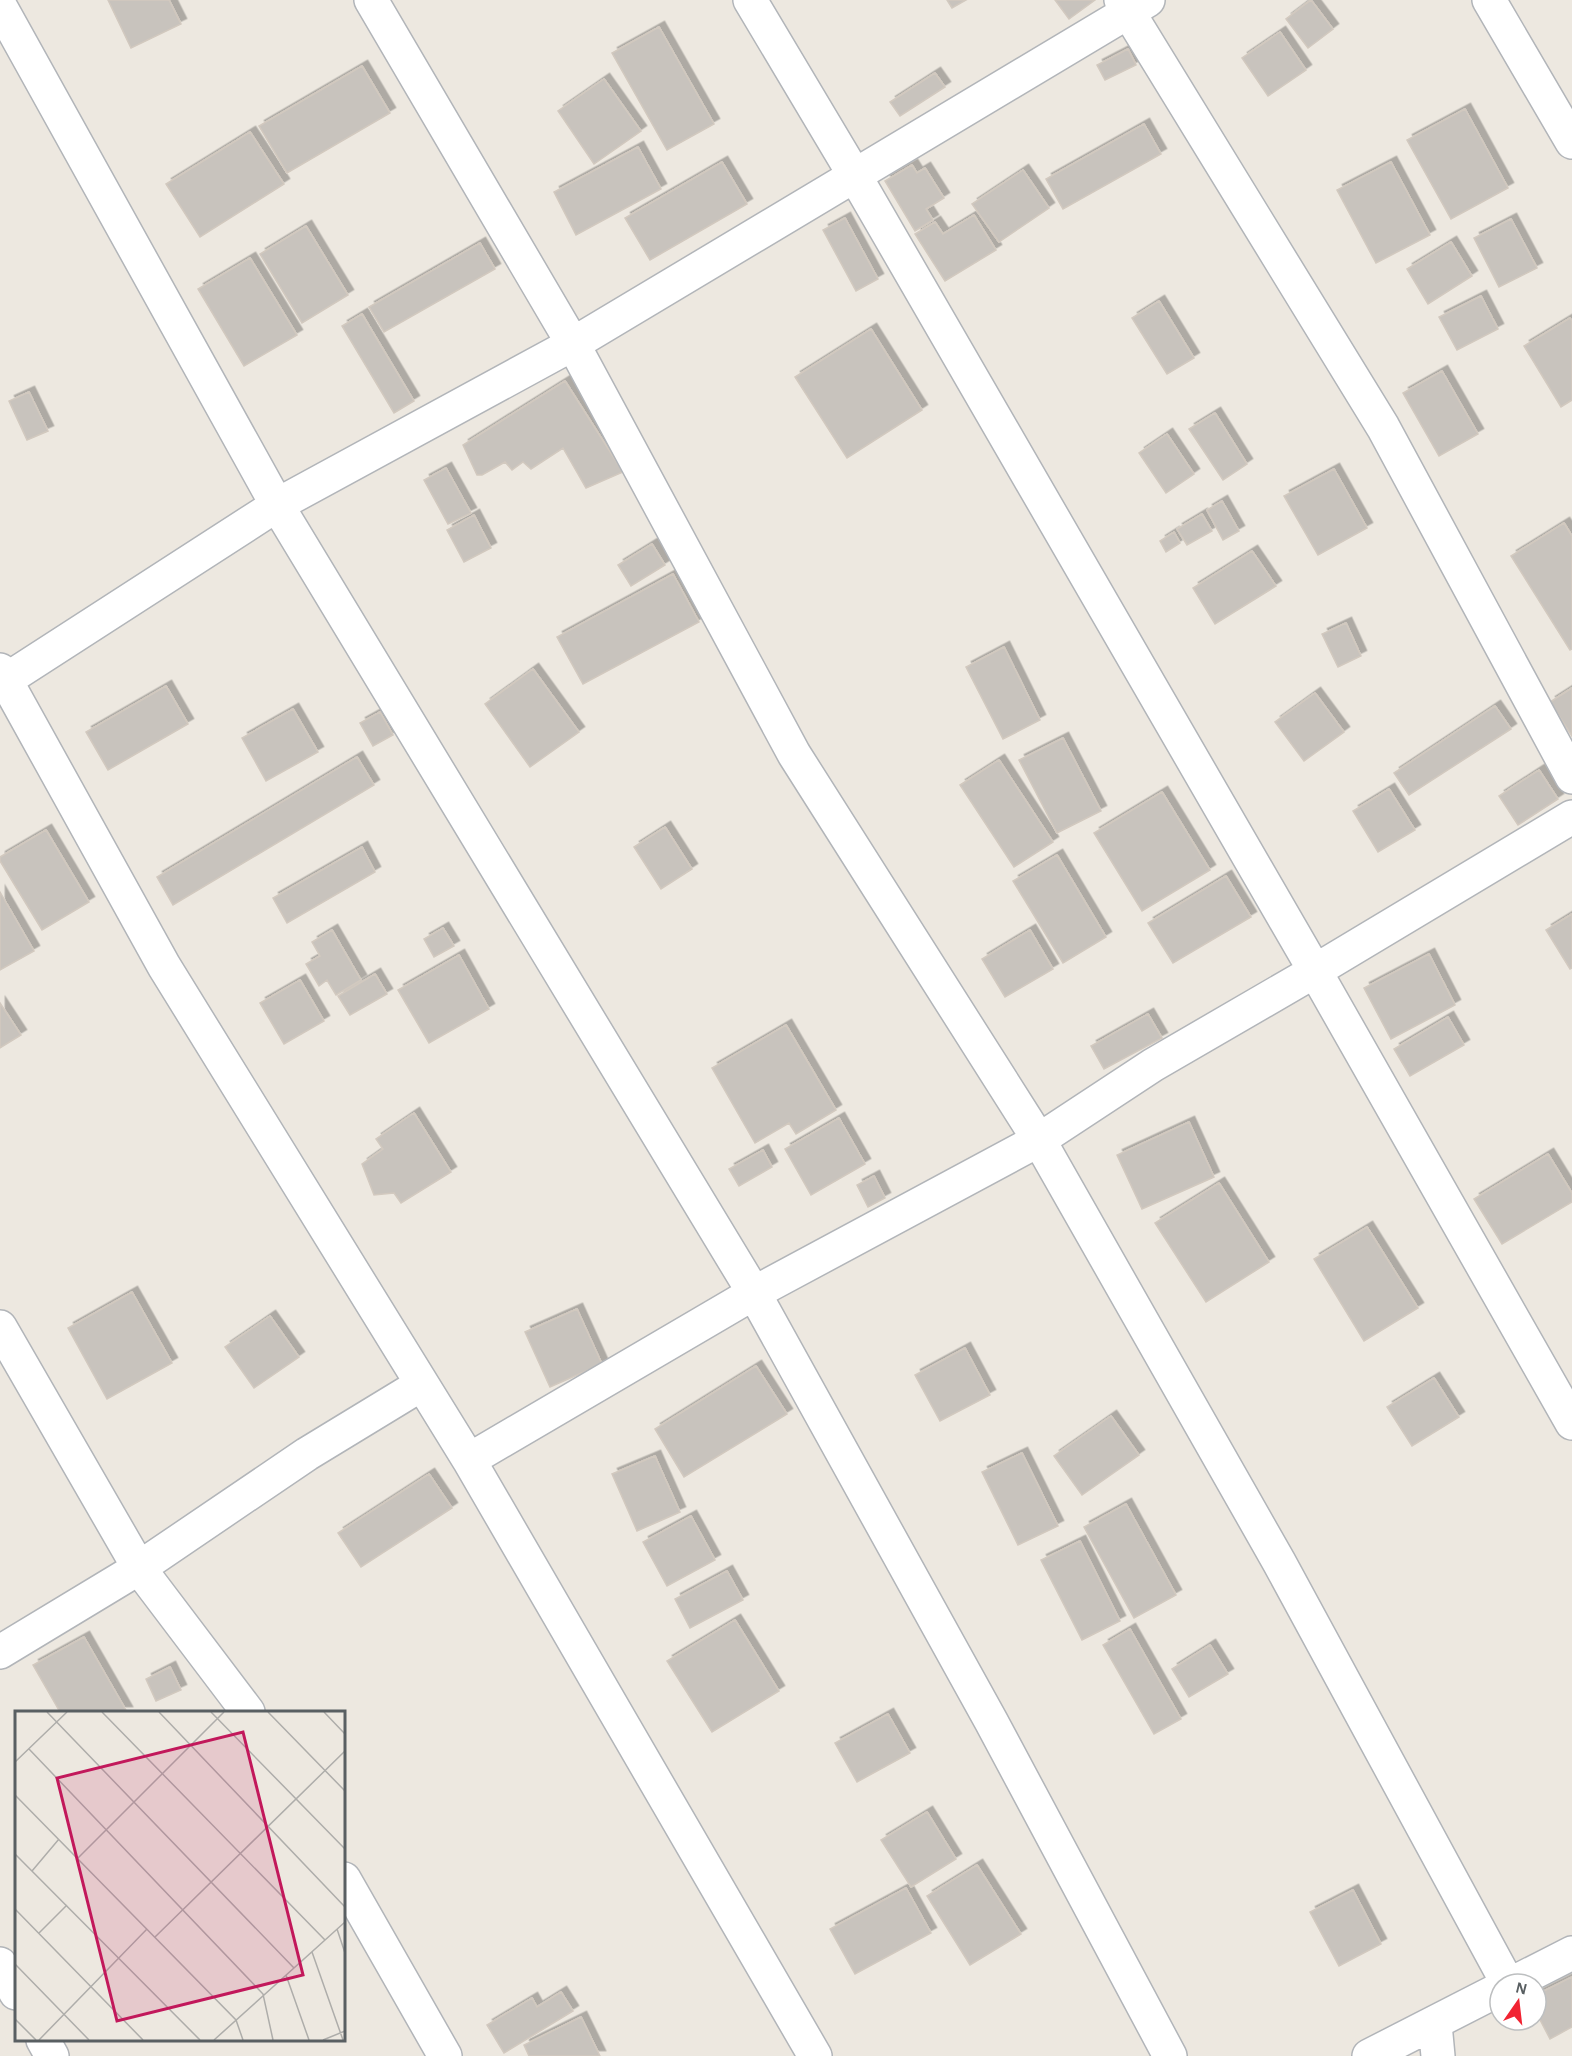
<svg xmlns="http://www.w3.org/2000/svg" width="1572" height="2056" viewBox="0 0 1572 2056" font-family="'Alegreya Sans',sans-serif">
  <defs>
    <filter id="shadow"><feDropShadow dx="5.5" dy="-5.5" stdDeviation="0" flood-color="#0004"/></filter>
  </defs>
  <rect width="100%" height="100%" fill="#ede8e0"/>
  <path fill="#c8c3bd" stroke="#d2c9bf" stroke-width="1.5" filter="url(#shadow)" d="M108,0H169L181,24L131,48Z
    M947,0H966L952,8Z
    M1055,0H1095L1069,19Z
    M1311,0L1333,29L1308,48L1286,19Z
    M659,27L714,124L667,150L612,53Z
    M1280,32L1306,70L1268,96L1242,58Z
    M1128,49L1136,65L1105,80L1097,65Z
    M362,66L390,113L287,173L259,126Z
    M935,73L945,87L900,116L890,102Z
    M604,79L641,131L594,164L558,111Z
    M1465,109L1508,188L1451,219L1407,140Z
    M1144,124L1161,154L1063,209L1046,179Z
    M250,132L284,184L200,237L166,184Z
    M638,147L661,189L576,235L554,192Z
    M722,162L747,204L650,260L625,218Z
    M1391,162L1430,235L1376,263L1337,190Z
    M912,165L917,173L925,168L944,198L926,209L933,220L915,231L885,181Z
    M1023,170L1049,208L999,242L972,204Z
    M974,215L996,250L945,281L915,234L935,222L943,234Z
    M845,218L878,279L856,291L823,230Z
    M1511,219L1537,268L1499,287L1474,238Z
    M306,226L348,295L302,323L260,254Z
    M1451,242L1472,276L1428,304L1407,269Z
    M480,243L495,269L384,332L369,307Z
    M250,258L297,335L244,366L198,289Z
    M1481,296L1498,329L1457,350L1439,317Z
    M1159,301L1194,358L1167,374L1132,318Z
    M362,314L414,401L394,413L342,326Z
    M1570,318L1572,321V400L1561,407L1524,346Z
    M871,329L922,410L847,458L795,377Z
    M1442,371L1478,434L1439,456L1403,393Z
    M565,381L623,472L586,488L563,448L531,469L523,462L512,470L505,462L482,475H477L463,445Z
    M29,392L48,431L27,440L9,401Z
    M1215,413L1247,464L1223,480L1189,429Z
    M1167,434L1194,474L1166,493L1139,453Z
    M446,468L471,513L448,524L424,480Z
    M1334,469L1367,528L1318,555L1284,496Z
    M1222,501L1239,531L1223,540L1207,510Z
    M1202,514L1212,531L1187,545L1177,529Z
    M474,515L491,548L464,562L447,530Z
    M1564,523L1572,536V649L1570,650L1511,556Z
    M1174,532L1180,543L1166,552L1160,541Z
    M652,544L665,565L631,586L618,565Z
    M1252,551L1276,586L1215,624L1193,588Z
    M673,574L699,622L583,684L557,637Z
    M1346,623L1361,656L1338,667L1322,634Z
    M1004,647L1040,720L1003,739L966,667Z
    M533,669L579,732L530,767L485,704Z
    M166,686L188,724L108,770L86,732Z
    M1572,688V736L1550,702Z
    M1315,693L1344,732L1304,761L1275,722Z
    M1495,706L1511,729L1409,795L1394,773Z
    M293,709L318,752L266,781L242,738Z
    M380,712L393,735L373,746L360,723Z
    M1063,738L1101,811L1057,833L1019,760Z
    M357,757L374,785L173,905L157,877Z
    M999,760L1053,842L1014,867L960,785Z
    M1539,770L1558,799L1518,825L1499,796Z
    M1389,789L1415,830L1378,852L1353,811Z
    M1162,792L1210,870L1142,911L1094,833Z
    M665,827L692,869L661,889L634,847Z
    M46,830L89,902L42,930L0,861V857Z
    M362,847L375,872L287,923L273,898Z
    M1057,855L1106,937L1063,963L1013,881Z
    M1226,876L1251,917L1173,963L1148,923Z
    M0,892L34,951L0,970Z
    M1572,914V968L1570,969L1546,930Z
    M443,928L454,946L434,957L424,939Z
    M332,930L361,980L336,995L327,980L319,986L306,964L320,956L312,942Z
    M1030,930L1053,969L1005,997L982,959Z
    M1429,954L1455,1005L1391,1039L1364,988Z
    M459,955L489,1009L429,1043L398,990Z
    M375,974L387,994L350,1015L338,996Z
    M300,980L324,1021L284,1044L260,1003Z
    M0,1003L21,1035L0,1048Z
    M1148,1014L1162,1038L1104,1069L1091,1046Z
    M1448,1017L1464,1045L1410,1076L1394,1049Z
    M786,1025L836,1110L796,1134L789,1123L755,1143L712,1068Z
    M414,1113L451,1172L401,1203L394,1193L374,1195L362,1164L383,1149L376,1139Z
    M839,1118L865,1164L811,1195L785,1149Z
    M1189,1122L1214,1177L1142,1209L1117,1155Z
    M763,1150L772,1167L739,1186L729,1169Z
    M1548,1154L1572,1193V1202L1502,1244L1474,1199Z
    M874,1176L885,1198L868,1207L857,1185Z
    M1219,1183L1269,1262L1206,1302L1155,1223Z
    M1367,1227L1418,1308L1364,1341L1314,1259Z
    M132,1292L172,1363L107,1399L68,1328Z
    M577,1309L602,1364L550,1387L525,1332Z
    M270,1316L299,1357L254,1388L225,1347Z
    M965,1348L990,1395L940,1421L915,1375Z
    M756,1366L787,1414L684,1477L655,1429Z
    M1434,1378L1459,1417L1412,1446L1387,1407Z
    M1111,1416L1139,1455L1082,1495L1054,1456Z
    M1022,1453L1058,1526L1018,1545L982,1472Z
    M655,1456L680,1512L637,1531L612,1474Z
    M429,1474L452,1508L361,1567L338,1533Z
    M1126,1504L1176,1595L1134,1618L1084,1527Z
    M691,1516L715,1560L667,1586L643,1542Z
    M1080,1541L1120,1621L1082,1640L1041,1560Z
    M727,1571L743,1600L690,1628L675,1599Z
    M735,1620L779,1691L712,1732L667,1661Z
    M1130,1629L1181,1719L1154,1734L1103,1645Z
    M84,1637L127,1712H60L33,1665Z
    M1210,1645L1228,1674L1189,1697L1172,1669Z
    M170,1667L181,1690L156,1701L146,1679Z
    M888,1714L910,1753L857,1782L835,1743Z
    M927,1812L956,1859L911,1887L881,1840Z
    M977,1865L1021,1934L970,1965L927,1896Z
    M906,1888L931,1933L855,1974L830,1929Z
    M1353,1890L1381,1944L1339,1966L1310,1912Z
    M1572,1977V2027L1550,2039L1536,2012V1995Z
    M561,1992L573,2011L504,2053L487,2025L532,1998L537,2007Z
    M581,2017L600,2056H529L524,2045Z"/>
  <g fill="none" stroke-linecap="round" stroke-linejoin="round">
    <defs>
      <path id="street" d="M371,0L573,344L794,754L1039,1140L1279,1562L1508,1984
        M750,0L855,176L1315,971L1572,1423
        M1121,0L1383,427L1572,777
        M1489,0L1572,142
        M0,6L277,505L754,1293L991,1721L1170,2056
        M0,670L164,966L469,1460L815,2056
        M6,680L277,505L573,344L1148,0
        M0,1327L139,1568L248,1712
        M469,1460L754,1293L1039,1140L1153,1065L1315,971L1572,817
        M0,1652L139,1568L307,1454L422,1384
        M344,1879L445,2056
        M0,1964L16,1993
        M1511,1984L1572,1953
        M1435,2024L1438,2056
        M43,2040L52,2056
        M1369,2056L1500,1989"/>
    </defs>
    <use href="#street" stroke="#b2b5b9" stroke-width="36"/>
    <use href="#street" stroke="#fff" stroke-width="33"/>
  </g>
  <g transform="translate(15 1711)">
    <rect width="330" height="330" fill="#ede8e0"/>
    <path fill="none" stroke="#aeadaa" stroke-width="1.5" d="M32,1L279,257M87,1L310,229M144,1L330,196M196,1L330,138M253,1L330,80M309,1L330,23M14,38L248,283L258,329M0,51L52,1M0,84L221,309L228,329M0,143L185,329M63,147L209,1M17,160L44,128M0,198L128,329M322,218L330,242M24,222L52,194M140,226L330,40M297,241L328,329M0,253L74,329M271,264L294,329M0,308L21,329M24,329L132,218M199,329L330,211M308,329L330,320"/>
    <path fill="#c2185b" fill-opacity="0.15" stroke="#c2185b" stroke-width="3" d="M228,21L288,264L102,310L42,67Z"/>
    <rect width="330" height="330" fill="none" stroke="#595f62" stroke-width="3"/>
  </g>
  <g transform="translate(1518 2002) rotate(14)"><circle r="28" fill="#ffffff" stroke="#bdbfc0" stroke-width="1.5"/>
  <path d="M0-4.5L10 22L0 15L-10 22Z" fill="#f12332"/>
  <text y="-9" font-size="16" font-weight="bold" text-anchor="middle" fill="#595f62">N</text>
  </g>
</svg>
